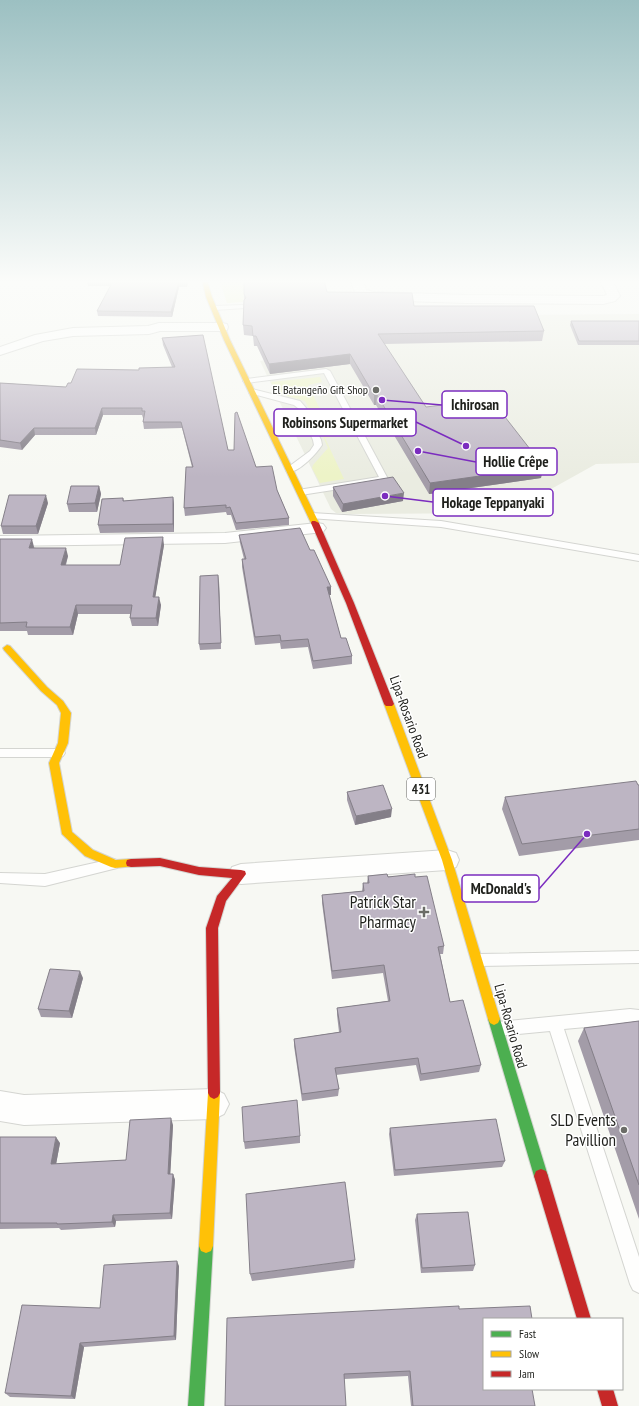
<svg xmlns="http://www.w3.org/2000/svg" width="639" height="1406" viewBox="0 0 639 1406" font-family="'PT Sans Narrow',sans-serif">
  <rect width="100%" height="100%" fill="#f7f8f3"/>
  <path fill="#eaece1" d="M639,314V463L596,464L508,513L350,514L336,513L331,509L260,361L301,356L346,316Z"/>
  <path fill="#edf3c7" d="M276,280L265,292L244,293L243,302L227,303L220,282Z
    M320,377L322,382L308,385L321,411L336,410L340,414L338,416L314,418L305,401L277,393L271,382Z
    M341,422L345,423L350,434L325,438L344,479L320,483L312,468L313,465L328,448L318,425Z"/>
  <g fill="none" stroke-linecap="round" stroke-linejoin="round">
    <defs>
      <path id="lane" d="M243,305L245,306V308L214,310L211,308L214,306Z
        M326,369L330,371L388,479L384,482L301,495L297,492L298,490L379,477L324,373L247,383L243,381L247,379Z
        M249,389H252L300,401L306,408L321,440L322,445C317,453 298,474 287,472L286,470L287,468L310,451L314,445L313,440L299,409L294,405L249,393Z
        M312,513L441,521L639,555V561L441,527L309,518L308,516L309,514Z
        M0,749H59L63,750L65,753L63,756L59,757H0Z
        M112,859L117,860L118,864L117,868L45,886L0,883V873L45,874Z
        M639,951V963L478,966L473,964L471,960L473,956L478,954Z
        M630,1009L639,1010V1024L630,1023L564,1029L639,1257V1293L633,1290L630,1284L550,1031L498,1036L493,1034L491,1029L493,1024L498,1022Z"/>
      <path id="street" d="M351,280H363L366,290L374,292L466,295L603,296L607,295L600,280H612L620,296L615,301L603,304L466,303L374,300C357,298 355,297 351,280Z
        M159,323H222L227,324L228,327L227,330L222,331H160L149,334L73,336L43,341L0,355V347L35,335L73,328L148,326Z
        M363,412L368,413L370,416L368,419L350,422L345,421L343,418L345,415Z
        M317,523L323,524L326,528L323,532L225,543L0,546V536L225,533Z
        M447,850L456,853L459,860L456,867L447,870L241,884L232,881L229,874L232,867L241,864Z
        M214,1089L224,1094L229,1104L224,1114L214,1119L24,1125L0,1121V1091L24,1095Z"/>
      <path id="fast" d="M494,1013L498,1015L500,1019L548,1176L546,1181L541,1183L536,1181L534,1176L488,1019L490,1015Z
        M206,1239L211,1241L213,1246L204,1406H188L199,1246L201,1241Z"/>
      <path id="slow" d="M202,280H207L212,297L230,340L319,523L318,525H315L311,523L224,340L206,297Z
        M7,645L10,646L47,687L63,701L71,713L68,743L59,763L72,832L93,850L116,860L131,859L135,860L136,863L135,866L115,868L111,867L85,856L62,834L49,763L58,743L61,713L57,705L41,691L4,650L3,648Z
        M389,701L394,704L452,860L500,1019L498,1023L494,1025L490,1023L488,1019L442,860L384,704Z
        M214,1087L218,1089L220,1093L213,1246L211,1251L206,1253L201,1251L199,1246L208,1093L210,1089Z"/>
      <path id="jam" d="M312,521H315L319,523L354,603L394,704L392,706H386L384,704L346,603L311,523Z
        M160,858L199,867L241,870L245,871L246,874L226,901L218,928L220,1093L218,1097L214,1099L210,1097L208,1093L206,928L217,896L232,878L199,875L160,866L131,867L127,866L126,863L127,860L131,859Z
        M541,1169L546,1171L548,1176L591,1319H577L534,1176L536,1171Z
        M597,1389H613L618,1406H602Z"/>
    </defs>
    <use href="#lane" stroke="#d4d5d1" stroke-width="2"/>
    <use href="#street" stroke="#d4d5d1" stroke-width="2"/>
    <use href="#fast" stroke="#d4d5d1" stroke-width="2"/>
    <use href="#slow" stroke="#d4d5d1" stroke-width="2"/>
    <use href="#jam" stroke="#d4d5d1" stroke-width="2"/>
    <use href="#lane" fill="#fefefd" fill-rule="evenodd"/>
    <use href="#street" fill="#fefefd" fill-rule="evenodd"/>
    <use href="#fast" fill="#4caf50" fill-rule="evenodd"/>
    <use href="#slow" fill="#ffc107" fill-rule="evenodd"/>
    <use href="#jam" fill="#c62828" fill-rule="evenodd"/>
  </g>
  <path fill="#a39ca8" d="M87,280H188L187,287H179L172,317L98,316L97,311L111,286H88L87,281Z
    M327,292L414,306L544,331L542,341L384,344L426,407L541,478L429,494L376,405H374L350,364L270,374L257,346H254L253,336L244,335L243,325L244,294Z
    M571,321H639V345H578L570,325Z
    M162,338L228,450L256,467L277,490L289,518V525L236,530L231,515H227L226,512L185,516L184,508L192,467L182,428L144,429L143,422L144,418H143L142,415H103L96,435H35L22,450L0,447V383L66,387L71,383L139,370L172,367L163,345Z
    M99,486L101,494L97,512H69L67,504Z
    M333,487L403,501L342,512L333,496Z
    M173,497L174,505V532L100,533L98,525L123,498L124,501Z
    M48,503L38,534H3L1,526Z
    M239,535L310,550L331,595H329L341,638L352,656V664L313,669L308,647L281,649L280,643L255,645L242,567V559H244L240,543Z
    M0,539L68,556L66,565H120L164,545L155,597L161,605L158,626H132L130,618L131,614H78L73,635H28L27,631H0Z
    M219,581L221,649L200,650L199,644Z
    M638,785H639V840L519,856L502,809L505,797Z
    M347,792L391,817L355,825L347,800Z
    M368,876L415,877L444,946L443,954H440L450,1002L481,1065L479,1072L420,1081L416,1065L336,1075L339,1089L338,1096L302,1101L294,1046V1039L339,1032L337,1015V1008L388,1001L383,973L332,979L322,903V895L362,891L363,883H367Z
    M83,978L72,1018L41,1017L38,1009Z
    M639,1021V1219L578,1041L584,1028Z
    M173,1125L170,1174H173L175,1180L172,1219L116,1221L115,1227L61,1230L59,1228L0,1229V1137L60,1143L56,1164L126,1160Z
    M390,1128L505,1161L502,1167L394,1176L389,1134Z
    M300,1136V1143L245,1149L244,1142Z
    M417,1214L475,1265L473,1271L421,1273L415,1220Z
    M355,1260L354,1268L252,1281L250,1274Z
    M179,1266L176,1340L84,1347L75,1399L10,1397L5,1393L100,1308Z
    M459,1309L484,1319L535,1406H411L408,1376L344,1379L225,1406Z"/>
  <path fill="#847f88" d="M187,280H188L187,287L186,282Z
    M179,282V287L172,317L171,312Z
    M350,354V364L270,374L269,364Z
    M374,395H377L376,405H374Z
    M102,408L103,415L96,435L95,428Z
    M34,428L35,435L22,450L20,443Z
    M544,467L541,478L429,494L430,483Z
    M99,486L101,494L97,512L95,503Z
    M404,493L403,501L342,512L343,504Z
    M46,495L48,503L38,534L36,526Z
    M173,497L174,505V532L173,524Z
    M163,537L164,545L154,605L153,597Z
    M32,539L34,547L31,556L29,548Z
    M66,548L68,556L63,573L61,565Z
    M218,575L219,581L221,649V643Z
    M327,587H331V595H327Z
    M159,597L161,605L158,626L156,618Z
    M76,605L78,614L73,635L70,627Z
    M392,809L391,817L355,825L356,816Z
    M80,971L83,978L72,1018L69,1011Z
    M171,1118L173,1125L170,1180L168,1174Z
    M56,1137L60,1143L55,1170L51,1164Z
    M173,1174L175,1180L172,1219L170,1213Z
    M113,1215L116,1221L115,1227L112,1222Z
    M177,1261L179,1266L176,1340L174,1336Z
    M80,1343L84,1347L75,1399L71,1396Z"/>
  <path fill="#bdb5c3" stroke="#847f88" d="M87,280H187L186,282H179L171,312L97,311L113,281H87Z
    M244,280H324L327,292L412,293L414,306H534L544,331L378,334L426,407L491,399L544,467L430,483L377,395H374L350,354L269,364L256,336H253L252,326L243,325L244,300L246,298L244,294Z
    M571,321H639V341H579Z
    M203,335L228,450H234L235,413L237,412L256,467L272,466L277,490L289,518L236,523L230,507L226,508V505L184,508L186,467H193L181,422H143L145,411H142V408H102L95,428H34L20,443L0,440V383L66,387L68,383H71L77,369L139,370V368L175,367L162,338Z
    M393,477L404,493L343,504L333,487Z
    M71,486H99L95,503L67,504Z
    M9,495H46L36,526H1Z
    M173,497V524L98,525L102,499L123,498V501Z
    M300,528L310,550H314L331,587H327L341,638H346L352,656L313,661L308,639L281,641L280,635L255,637L242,559H246L239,535Z
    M163,537L153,597H159L156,618H130L132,605H76L70,627H26L27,622L0,623V539H32L29,548H66L61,565H120L125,538Z
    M218,575L221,643L199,644L200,576Z
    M636,781L638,785H639V829L522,844L505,797Z
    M383,785L392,809L356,816L347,792Z
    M387,874L388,877L415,874V877L427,876L444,946L438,947L450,1002L463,1000L481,1065L421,1074L418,1058L335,1068L339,1089L302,1094L294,1039L341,1032L337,1008L390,1001L384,965L332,971L322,895L364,891L363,883H369L368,876Z
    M50,969L80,971L69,1011L38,1009Z
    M639,1021V1185L584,1028Z
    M297,1100L300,1136L244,1142L242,1107Z
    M171,1118L168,1174H173L170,1213L113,1215L112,1222L57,1224V1223H0V1137H56L51,1164L126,1160L130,1120Z
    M496,1119L505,1161L395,1170L390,1128Z
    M345,1182L355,1260L250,1274L246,1194Z
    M468,1212L475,1265L422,1268L417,1214Z
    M177,1261L174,1336L80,1343L71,1396L5,1393L22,1305L100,1308L104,1265Z
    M459,1306V1309L530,1306L532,1319H484V1389H532L535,1406H413L410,1371L344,1374L346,1406H225L227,1318Z"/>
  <linearGradient id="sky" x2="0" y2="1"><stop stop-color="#9cc0c2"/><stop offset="0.59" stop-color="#fbfcfa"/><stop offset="1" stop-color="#fbfcfa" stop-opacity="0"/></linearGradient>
  <rect width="639" height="477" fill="url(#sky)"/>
  <g fill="#6b6c67" stroke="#fff" stroke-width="1.5">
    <circle cx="376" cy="390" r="4"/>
    <path d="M422 906h4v4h4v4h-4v4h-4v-4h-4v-4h4z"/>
    <circle cx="624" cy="1130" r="4"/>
  </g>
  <g text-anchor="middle" stroke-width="3" stroke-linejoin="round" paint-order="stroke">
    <g font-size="12" fill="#1f201c" stroke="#fff" text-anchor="end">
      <text x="368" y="394">El Batangeño Gift Shop</text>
    </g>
    <rect fill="#fff" stroke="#626360" stroke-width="1" x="407" y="778" width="28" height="22" rx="3"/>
    <g font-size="13" font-weight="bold" fill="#1f201c">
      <text x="421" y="794">431</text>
    </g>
    <g font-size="14" fill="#1f201c" stroke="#fff">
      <text transform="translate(409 717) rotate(70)" y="5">Lipa-Rosario Road</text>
      <text transform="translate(511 1026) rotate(74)" y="5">Lipa-Rosario Road</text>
    </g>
    <g font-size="17" fill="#1f201c" stroke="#fff" text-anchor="end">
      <text x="416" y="908">Patrick Star<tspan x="416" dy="20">Pharmacy</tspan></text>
      <text x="616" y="1126">SLD Events<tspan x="616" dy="20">Pavillion</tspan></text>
    </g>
  </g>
  <path fill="none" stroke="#7b2cbf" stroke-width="1.5" d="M382 400L442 405M466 446L416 422M418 451L476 462M385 496L433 502M587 834L539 889"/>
  <g fill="#7b2cbf" stroke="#fff" stroke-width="1.5">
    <circle cx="382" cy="400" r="4"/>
    <circle cx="466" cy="446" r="4"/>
    <circle cx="418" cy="451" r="4"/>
    <circle cx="385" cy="496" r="4"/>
    <circle cx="587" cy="834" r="4"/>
  </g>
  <g fill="#fff" stroke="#7b2cbf" stroke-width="1.5">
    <rect x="442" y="391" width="65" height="27" rx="4"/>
    <rect x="274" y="409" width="142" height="27" rx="4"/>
    <rect x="476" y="448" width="81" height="27" rx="4"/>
    <rect x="433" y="489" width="120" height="27" rx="4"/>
    <rect x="462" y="875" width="77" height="27" rx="4"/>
  </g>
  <g font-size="15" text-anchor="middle" font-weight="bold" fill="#1f201c">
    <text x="475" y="410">Ichirosan</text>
    <text x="345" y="428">Robinsons Supermarket</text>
    <text x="516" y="467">Hollie Crêpe</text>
    <text x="493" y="508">Hokage Teppanyaki</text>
    <text x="501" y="894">McDonald's</text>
  </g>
  <rect x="483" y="1318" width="140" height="72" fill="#ffffff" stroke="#a5a6a4"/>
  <rect x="491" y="1331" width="20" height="6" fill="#4caf50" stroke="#a5a6a4"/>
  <text x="519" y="1338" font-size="12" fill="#1f201c">Fast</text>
  <rect x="491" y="1351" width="20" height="6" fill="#ffc107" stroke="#a5a6a4"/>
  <text x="519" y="1358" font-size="12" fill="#1f201c">Slow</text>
  <rect x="491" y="1371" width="20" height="6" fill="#c62828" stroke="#a5a6a4"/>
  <text x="519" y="1378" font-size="12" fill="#1f201c">Jam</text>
</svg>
